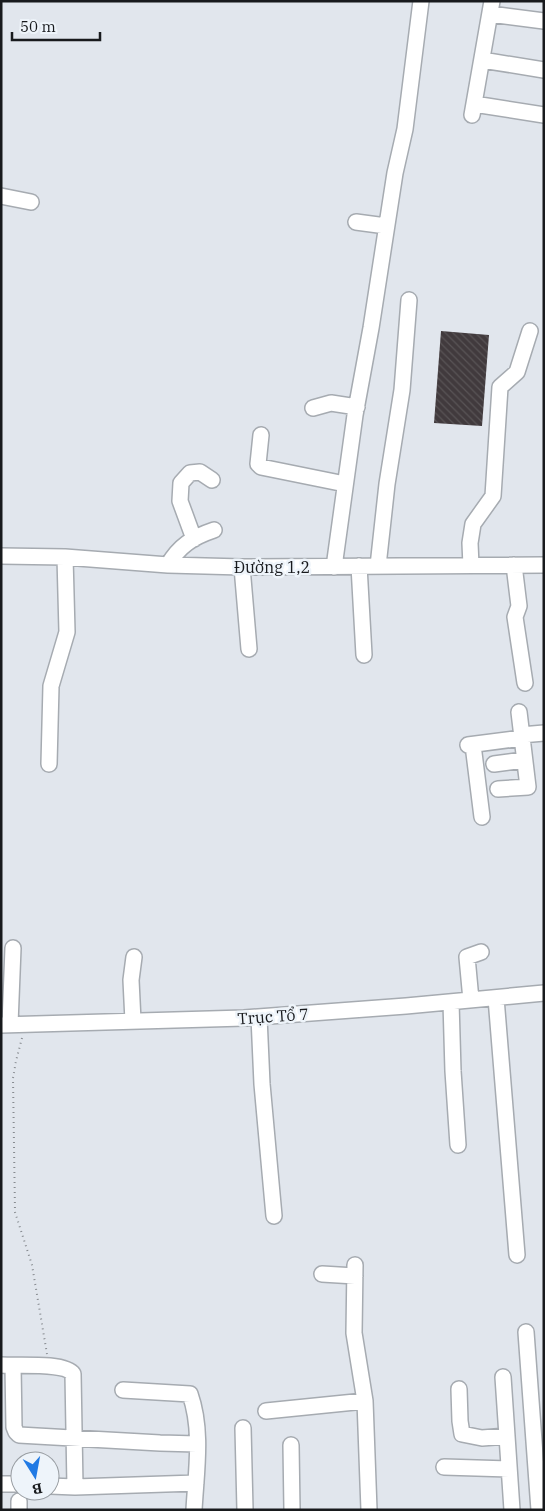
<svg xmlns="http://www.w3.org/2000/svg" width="545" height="1511" viewBox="0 0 545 1511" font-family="'IBM Plex Serif',serif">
  <defs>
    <pattern id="building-back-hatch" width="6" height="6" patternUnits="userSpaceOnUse" patternTransform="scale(1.25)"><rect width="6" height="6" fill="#413a3d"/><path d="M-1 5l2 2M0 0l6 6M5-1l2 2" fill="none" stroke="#595456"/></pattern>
  </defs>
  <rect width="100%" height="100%" fill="#e1e6ed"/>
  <path fill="url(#building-back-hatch)" d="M441,331L489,335L482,426L434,423Z"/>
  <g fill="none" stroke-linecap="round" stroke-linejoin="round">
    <defs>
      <path id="minor" d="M490,14L544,21
        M482,60L544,70
        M474,104L544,115
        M472,115L492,1
        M1,196L31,202
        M356,222L386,226
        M313,408L331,403L357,407
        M261,435L258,464L261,467L345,484
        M194,539L180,501L181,483L190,473L200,472L212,480
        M1,556L65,557L168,565L242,567L544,565
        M168,565C179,546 193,537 214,530
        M514,565L519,606L515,617L525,683
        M359,566L364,655
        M378,566L387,484L402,390L409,300
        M471,566L470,543L473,524L493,496L500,387L517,372L530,331
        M242,567L249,649
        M334,567L355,415L371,328L395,173L405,129L421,1
        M521,735L544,733
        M468,745L522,738
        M473,745L482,817
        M49,764L51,686L67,632L65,557
        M494,764L524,760
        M498,789L528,787L519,712
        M496,998L517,1255
        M471,1000L467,957L481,952
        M451,1002L453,1071L458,1145
        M259,1017L262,1084L274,1216
        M133,1021L131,980L134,957
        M10,1024L13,948
        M1,1025L244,1018L406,1006L544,993
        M355,1265L354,1333L365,1401L369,1510
        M322,1274L355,1276
        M526,1332L539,1510
        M1,1365C16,1366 65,1362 73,1374L75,1487
        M13,1366L14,1427L16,1432L19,1435L160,1443L197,1444
        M503,1377L512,1510
        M459,1389L460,1421L462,1434L482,1438L507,1436
        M123,1390L190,1394C203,1431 196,1472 194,1510
        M266,1411L365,1401
        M243,1428L245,1510
        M291,1445L292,1510
        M444,1467L509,1469
        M1,1484H20
        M50,1486L75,1487L196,1483
        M19,1510V1501"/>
    </defs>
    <use href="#minor" stroke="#a6abb1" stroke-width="18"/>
    <path stroke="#878b90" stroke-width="2" stroke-dasharray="1 4" stroke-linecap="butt" d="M22,1038L16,1061L13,1078L15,1212L32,1265L47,1354"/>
    <use href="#minor" stroke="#fff" stroke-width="15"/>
  </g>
  <g text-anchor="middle" stroke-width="5" stroke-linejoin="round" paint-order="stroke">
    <g font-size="16" fill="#181a1d" stroke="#eef4fa">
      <text x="272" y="573">Đường 1,2</text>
      <text transform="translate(273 1016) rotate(-4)" y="6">Trục Tổ 7</text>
    </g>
  </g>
  <rect width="545" height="1511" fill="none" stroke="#181a1d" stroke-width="5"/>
  <g transform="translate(35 1476) rotate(169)"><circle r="24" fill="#eef4fa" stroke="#989da2"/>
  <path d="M0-4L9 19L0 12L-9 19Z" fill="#217ae4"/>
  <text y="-8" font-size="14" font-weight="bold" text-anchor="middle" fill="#181a1d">B</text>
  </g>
  <path d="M12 32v8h88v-8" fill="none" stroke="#181a1d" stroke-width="2.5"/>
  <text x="20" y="32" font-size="15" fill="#181a1d" stroke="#eef4fa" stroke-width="4" paint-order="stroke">50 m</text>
</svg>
